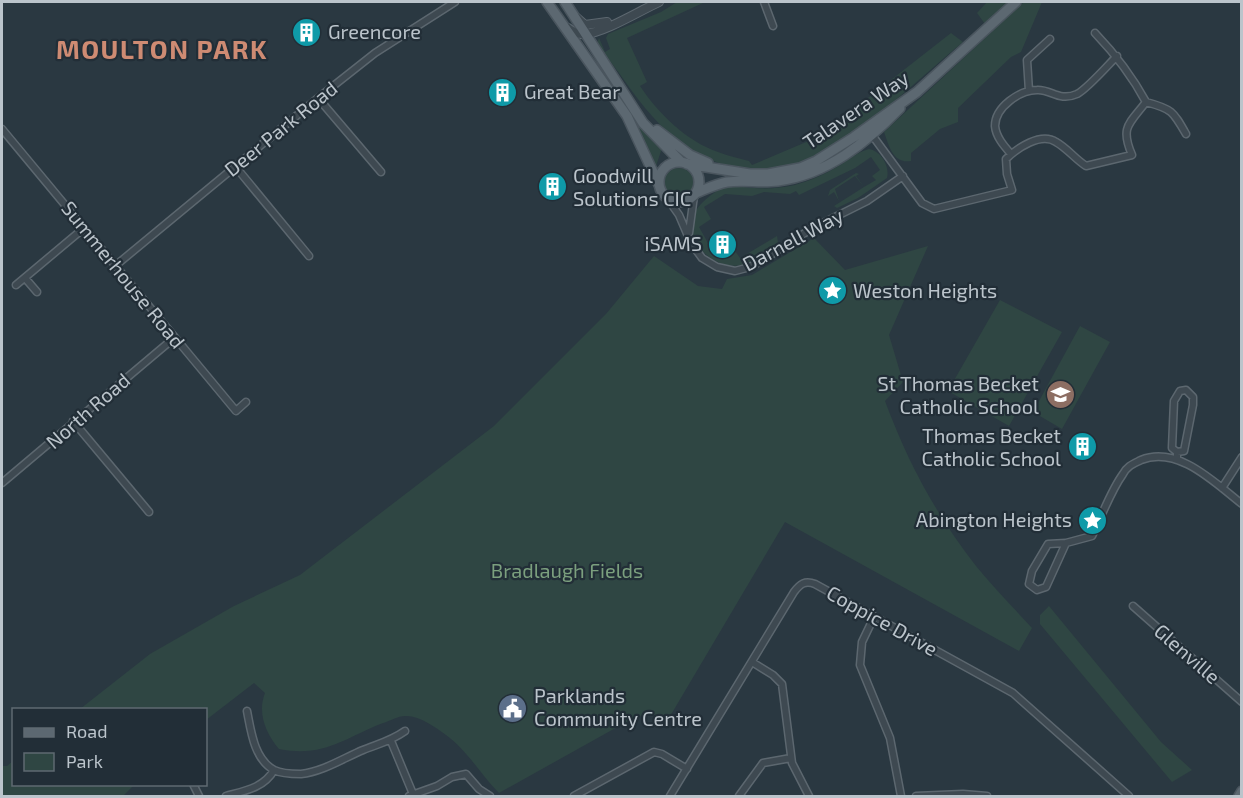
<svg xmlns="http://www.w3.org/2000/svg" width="1243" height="798" viewBox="0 0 1243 798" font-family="'Exo 2',sans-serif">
  <rect width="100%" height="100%" fill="#2a3841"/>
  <path fill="#2f4643" d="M677,2H705L627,38L647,82L640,86C658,113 686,141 718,152C728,156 739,158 749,161L752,165L818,137L951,33L963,42C916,81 859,138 803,163C789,169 769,171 754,170C689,165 653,122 619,73C604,52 612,66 597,44L599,38L605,52L610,49L606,38L608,34L661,12Z
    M987,2H1010L985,24L977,13Z
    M1024,2H1042L1021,52L1011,57L958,108V122L940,129L911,153V161C893,164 889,146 884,132Z
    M641,124L662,148L655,169L637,127Z
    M869,149C881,151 890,166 887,178L858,198L837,208L834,206L864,187L855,176L835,189L839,201L834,192L828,196L830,190L856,173L859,174L856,176L864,187L876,180L872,176L880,170L871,157L855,168L799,195L796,191L790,194L764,192L752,196L725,194L704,207L711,219L699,227L708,243L712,241L721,255L733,248L740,258L777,236L778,243C766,250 757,262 743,265C707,272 674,229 703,202C709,196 718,189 727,187C735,185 745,188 754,188C768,189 781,188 795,185C809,181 825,174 837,167C847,161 857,152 869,149Z
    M664 183a15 15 0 1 1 30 0a15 15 0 1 1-30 0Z
    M814,238L845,270L928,246L889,335L903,382L885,401C908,463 935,513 976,566C993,587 1013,607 1032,628L1019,651L785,522L669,718L651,715L637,716L499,793C480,774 468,751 446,735C435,727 419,715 405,716C398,716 390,721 383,723C344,738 324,758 279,749C266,734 257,713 265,693L254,683L206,720V710L80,709L150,654L234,606L300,575L494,426L606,314L654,256L698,286L722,289L727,279L752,275Z
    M1000,300L1062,332L1009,426L948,391Z
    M1080,326L1110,342L1062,429L1033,412Z
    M1049,606L1161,742L1192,770L1172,782L1040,624V615Z
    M13,761L14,784L134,785L123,796H2V766H7Z"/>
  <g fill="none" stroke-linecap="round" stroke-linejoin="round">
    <defs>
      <path id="minor" d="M764,2L773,26
        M1095,33C1116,55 1132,76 1146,102
        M1029,91L1027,60L1050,39
        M318,98L381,172
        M2,129L236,411L246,402
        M872,135L922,203L934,209L1012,190L1007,174L1006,159C1017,148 1041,132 1056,142C1067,148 1075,159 1086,166L1132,155C1120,127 1129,124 1146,102C1172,109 1173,111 1186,134
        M1011,154C1004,146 996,137 995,126C995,107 1020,90 1037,90C1051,89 1059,102 1077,94C1087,89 1108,65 1117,56
        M235,166L309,256
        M667,198L679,215L691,243L702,258L717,267L735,271L750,267L763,260L811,229L867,201L903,176
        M689,233L694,196
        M115,266L318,98L375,53L455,2
        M25,278L37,292
        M16,285L84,228
        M73,421L149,512
        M1177,460V452L1172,448L1174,401L1180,391L1186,390L1193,397V405L1184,451L1177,452
        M2,483L174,338
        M1222,488L1242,457
        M1066,543L1048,544L1032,571L1029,584L1037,590L1046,587L1066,543L1092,536C1102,516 1110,492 1123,474C1127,466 1133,464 1141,460C1178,445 1215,483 1242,504
        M1133,606L1242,702
        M874,617L862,642L860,665L890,738L901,796
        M752,662L773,675L782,684L792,763L809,796
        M247,711C251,731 254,759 274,770C280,773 294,774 301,774C322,772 344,758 363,750C378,744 391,741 405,731
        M391,741L413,794
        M193,784L199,796
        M226,796C244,791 264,788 274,770
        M409,796L437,786L452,777L466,774L479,789L490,796
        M574,796L654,752L662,754L687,769
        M670,796L794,592C800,584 805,580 815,584L1013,693L1129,796
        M739,796L763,763L791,758
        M916,796L963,794L987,796"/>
      <path id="tertiary" d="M577,18L585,25L607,22
        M568,28C573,32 578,35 585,34C604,33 641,10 659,2"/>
      <path id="primary" d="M547,2L627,116L659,185
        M565,2L643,123L681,162
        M657,130L690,155L708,163
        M659 182a20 20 0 1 1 40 0a20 20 0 1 1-40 0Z
        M687,164L750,174H768L800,168L816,161L854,137L917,92L1016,2
        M696,193C706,189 716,184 727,182C744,180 761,183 778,181C827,175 867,142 900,108
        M1239,796L1242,791"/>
    </defs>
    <use href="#minor" stroke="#5c676f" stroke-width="9"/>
    <use href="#tertiary" stroke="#5c676f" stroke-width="10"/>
    <use href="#primary" stroke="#4a555e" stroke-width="12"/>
    <use href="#minor" stroke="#3e4951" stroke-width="6"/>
    <use href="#tertiary" stroke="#3e4951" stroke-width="8"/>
    <use href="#primary" stroke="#5c6871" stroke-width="9"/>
  </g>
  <defs>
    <symbol id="building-disc" viewBox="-11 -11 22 22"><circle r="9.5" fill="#0f9aa8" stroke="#222e37"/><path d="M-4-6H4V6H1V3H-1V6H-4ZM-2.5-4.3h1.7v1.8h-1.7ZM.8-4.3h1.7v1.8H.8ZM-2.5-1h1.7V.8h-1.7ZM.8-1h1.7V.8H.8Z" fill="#fff"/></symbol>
    <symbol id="sight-disc" viewBox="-11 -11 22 22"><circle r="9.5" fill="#0f9aa8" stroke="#222e37"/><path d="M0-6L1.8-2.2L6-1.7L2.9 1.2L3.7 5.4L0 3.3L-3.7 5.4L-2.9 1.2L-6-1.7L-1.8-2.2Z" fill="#fff"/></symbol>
    <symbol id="school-disc" viewBox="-11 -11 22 22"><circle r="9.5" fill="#8d6e63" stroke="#222e37"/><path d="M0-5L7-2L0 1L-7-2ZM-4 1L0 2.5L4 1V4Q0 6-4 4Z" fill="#fff"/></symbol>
    <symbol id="civic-disc" viewBox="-11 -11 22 22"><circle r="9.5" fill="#5c6f8a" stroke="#222e37"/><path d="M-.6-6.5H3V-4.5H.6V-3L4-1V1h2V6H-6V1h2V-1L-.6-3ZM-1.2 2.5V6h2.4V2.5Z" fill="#fff"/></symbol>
  </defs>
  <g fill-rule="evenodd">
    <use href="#building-disc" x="290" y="16" width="33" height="33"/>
    <use href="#building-disc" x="486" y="76" width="33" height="33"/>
    <use href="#building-disc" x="536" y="170" width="33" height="33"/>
    <use href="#building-disc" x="706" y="228" width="33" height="33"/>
    <use href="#sight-disc" x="816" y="274" width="33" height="33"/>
    <use href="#school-disc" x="1044" y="378" width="33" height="33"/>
    <use href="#building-disc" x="1066" y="430" width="33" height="33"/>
    <use href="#sight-disc" x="1076" y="504" width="33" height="33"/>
    <use href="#civic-disc" x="496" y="692" width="33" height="33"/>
  </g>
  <g text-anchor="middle" stroke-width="4.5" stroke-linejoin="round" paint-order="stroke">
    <g font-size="20" fill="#bbc4cb" stroke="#222e37" text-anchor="start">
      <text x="328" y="39">Greencore</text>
      <text x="524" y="99">Great Bear</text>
      <text x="573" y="183">Goodwill<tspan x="573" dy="23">Solutions CIC</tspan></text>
      <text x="702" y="251" text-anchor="end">iSAMS</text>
      <text x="853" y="298">Weston Heights</text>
      <text x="1039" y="391" text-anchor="end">St Thomas Becket<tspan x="1039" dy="23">Catholic School</tspan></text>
      <text x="1061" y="443" text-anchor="end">Thomas Becket<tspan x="1061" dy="23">Catholic School</tspan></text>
      <text x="1072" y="527" text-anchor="end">Abington Heights</text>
      <text x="534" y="703">Parklands<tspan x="534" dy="23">Community Centre</tspan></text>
    </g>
    <g font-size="20" fill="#bbc4cb" stroke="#222e37">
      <text transform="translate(856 110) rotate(-34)" y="7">Talavera Way</text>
      <text transform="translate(281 129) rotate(-39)" y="7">Deer Park Road</text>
      <text transform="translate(793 240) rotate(-28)" y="7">Darnell Way</text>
      <text transform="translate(123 275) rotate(51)" y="7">Summerhouse Road</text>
      <text transform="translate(88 411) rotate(-41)" y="7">North Road</text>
      <text transform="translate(882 621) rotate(29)" y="7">Coppice Drive</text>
      <text transform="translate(1187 654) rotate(41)" y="7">Glenville</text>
    </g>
    <g font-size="20" fill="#7b9f7e" stroke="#222e37">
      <text x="567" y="578">Bradlaugh Fields</text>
    </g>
    <g font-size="26" font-weight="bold" letter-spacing="1.5" fill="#ce8b73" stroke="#222e37">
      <text x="162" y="59">MOULTON PARK</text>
    </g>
  </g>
  <rect width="1243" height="798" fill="none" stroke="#bbc4cb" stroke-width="6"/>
  <rect x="12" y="708" width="195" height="78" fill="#222e37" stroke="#5f6a72" stroke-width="1.5"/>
  <rect x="24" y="728" width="30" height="9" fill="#5c6871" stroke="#5f6a72" stroke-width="1.5"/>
  <text x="66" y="738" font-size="18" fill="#bbc4cb">Road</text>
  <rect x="24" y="753" width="30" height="18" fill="#2f4643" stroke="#5f6a72" stroke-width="1.5"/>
  <text x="66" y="768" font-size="18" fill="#bbc4cb">Park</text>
</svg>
